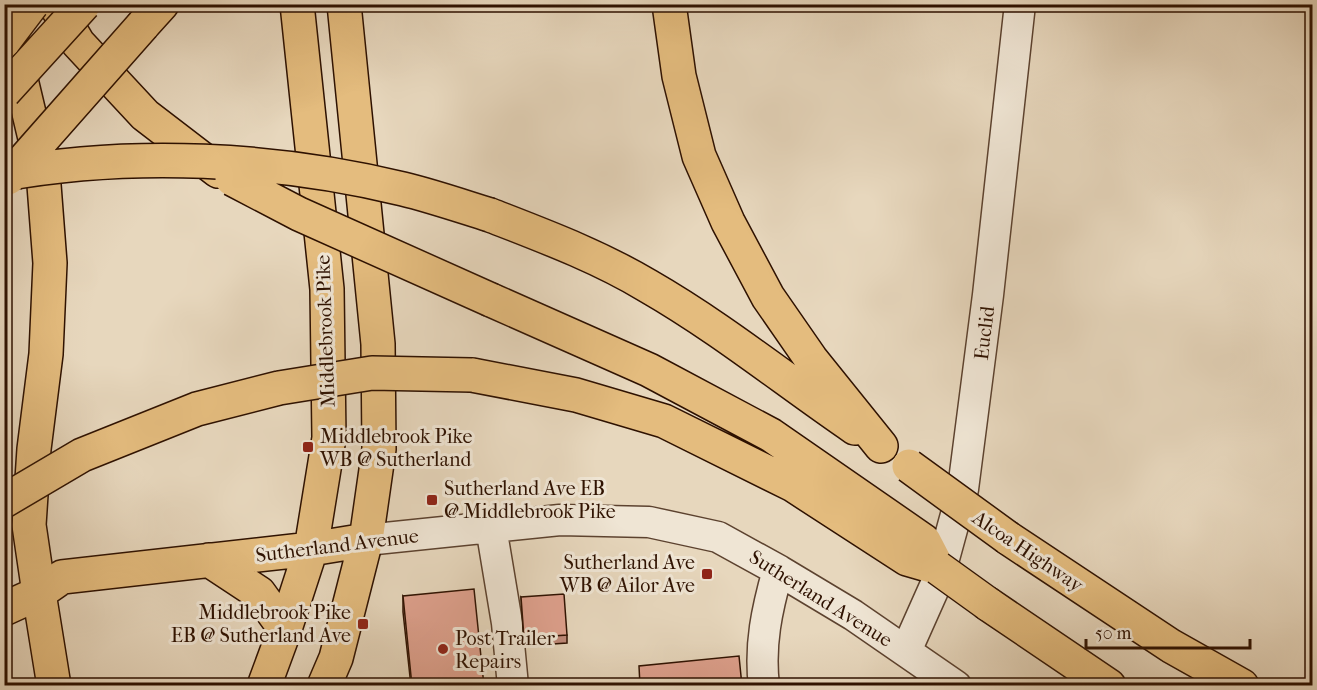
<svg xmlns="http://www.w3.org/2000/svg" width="1317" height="690" viewBox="0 0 1317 690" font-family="'IM FELL French Canon',serif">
  <rect width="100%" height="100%" fill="#e7d7bd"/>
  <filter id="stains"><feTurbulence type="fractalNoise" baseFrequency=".00333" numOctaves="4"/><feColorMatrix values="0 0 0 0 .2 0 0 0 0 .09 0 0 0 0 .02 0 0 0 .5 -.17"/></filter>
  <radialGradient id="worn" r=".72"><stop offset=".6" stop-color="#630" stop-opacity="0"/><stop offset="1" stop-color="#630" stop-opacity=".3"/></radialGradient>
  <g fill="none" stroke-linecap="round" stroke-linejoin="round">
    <defs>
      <path id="minor" d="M491,527L507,623L513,686
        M366,540L560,520L649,522L718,537L778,570L853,615L956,686
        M906,651L939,577L963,489L988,295L1020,4
        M764,686C759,645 767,609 778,570"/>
      <path id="major" d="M209,560L259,593L285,629
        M54,686L39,593L62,577L311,549L366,540
        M264,686L285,629L311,549L329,438L327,289L297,4
        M324,686L336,658L366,540L379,449L378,344L344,4"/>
      <path id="highway" d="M55,4L78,43L145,115L218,171
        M669,4L679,76L699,156L728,222L768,297L811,359L881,446
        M4,8L43,172L50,263L46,354L34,449L29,525L39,593L4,609
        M143,25L162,4
        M490,215C544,236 598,256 648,286C721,328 786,381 855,428
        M491,300L649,370L771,435L924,541L938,568
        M472,375L576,395L664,421L793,485L907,559L938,568
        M1008,538L1171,646L1242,686
        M988,604L1109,686"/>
    </defs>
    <use href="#minor" stroke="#5c422f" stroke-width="33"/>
    <use href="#major" stroke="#2e1100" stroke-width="36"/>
    <use href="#highway" stroke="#2e1100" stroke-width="36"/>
    <use href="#minor" stroke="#efe5d4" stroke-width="30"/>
    <use href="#major" stroke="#e4bc7e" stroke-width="33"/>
    <use href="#highway" stroke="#e4bc7e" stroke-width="33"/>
    <defs>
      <path id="highway-bridge" d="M4,41L32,4
        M4,92L84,4
        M4,174C133,151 276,158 403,189C432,196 461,206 490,215
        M8,178L143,25
        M232,179L299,214L491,300
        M909,466L1008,538
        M4,501L82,455L197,409L279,388L372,373L472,375
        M938,568L988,604"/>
    </defs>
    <use href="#highway-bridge" stroke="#2e1100" stroke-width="36" stroke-linecap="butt"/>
    <use href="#highway-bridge" stroke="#e4bc7e" stroke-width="33"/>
  </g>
  <path fill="#c08a7a" stroke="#2e1100" stroke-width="1.5" d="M403,596L484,686H411L403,612Z
    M521,597L567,635V643L524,646Z"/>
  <path fill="#dfa18e" stroke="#2e1100" stroke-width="1.5" d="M474,589L484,686H412L403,596Z
    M564,594L567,635L524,638L521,597Z
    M739,656L742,686H640L639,666Z"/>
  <g fill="#8f2418" stroke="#efe5d4" stroke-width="2">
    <rect x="302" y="441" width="12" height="12" rx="3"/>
    <rect x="426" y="494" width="12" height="12" rx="3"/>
    <rect x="701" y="568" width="12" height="12" rx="3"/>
    <rect x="357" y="618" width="12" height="12" rx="3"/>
    <circle cx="443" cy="649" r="6"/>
  </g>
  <g text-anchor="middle" stroke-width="6" stroke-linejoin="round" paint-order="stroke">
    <g font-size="20" fill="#2e1100" stroke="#efe5d4">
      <text transform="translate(325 331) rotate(-92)" y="7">Middlebrook Pike</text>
      <text transform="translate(984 333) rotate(-83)" y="7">Euclid</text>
      <text transform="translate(337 545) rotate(-7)" y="7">Sutherland Avenue</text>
      <text transform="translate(1028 551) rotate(34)" y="7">Alcoa Highway</text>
      <text transform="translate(821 598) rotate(32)" y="7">Sutherland Avenue</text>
    </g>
    <g font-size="20" fill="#2e1100" stroke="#efe5d4" text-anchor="start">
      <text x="320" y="443">Middlebrook Pike<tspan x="320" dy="23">WB @ Sutherland</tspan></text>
      <text x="444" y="495">Sutherland Ave EB<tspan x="444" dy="23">@ Middlebrook Pike</tspan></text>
      <text x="695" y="569" text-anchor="end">Sutherland Ave<tspan x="695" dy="23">WB @ Ailor Ave</tspan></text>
      <text x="351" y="619" text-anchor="end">Middlebrook Pike<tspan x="351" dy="23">EB @ Sutherland Ave</tspan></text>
      <text x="455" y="645">Post Trailer<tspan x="455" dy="23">Repairs</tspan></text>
    </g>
  </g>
  <rect width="1317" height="690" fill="none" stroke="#e7d7bd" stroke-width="24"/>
  <rect x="6" y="6" width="1305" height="678" fill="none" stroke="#2e1100" stroke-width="3"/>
  <rect x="12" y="12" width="1293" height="666" fill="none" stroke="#2e1100" stroke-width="1.5"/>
  <path d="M1086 639v9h164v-9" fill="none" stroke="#2e1100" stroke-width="3"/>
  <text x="1095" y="639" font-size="18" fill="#2e1100" stroke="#efe5d4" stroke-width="4.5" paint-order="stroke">50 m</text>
  <rect width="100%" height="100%" filter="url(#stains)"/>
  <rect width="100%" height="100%" fill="url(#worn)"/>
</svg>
